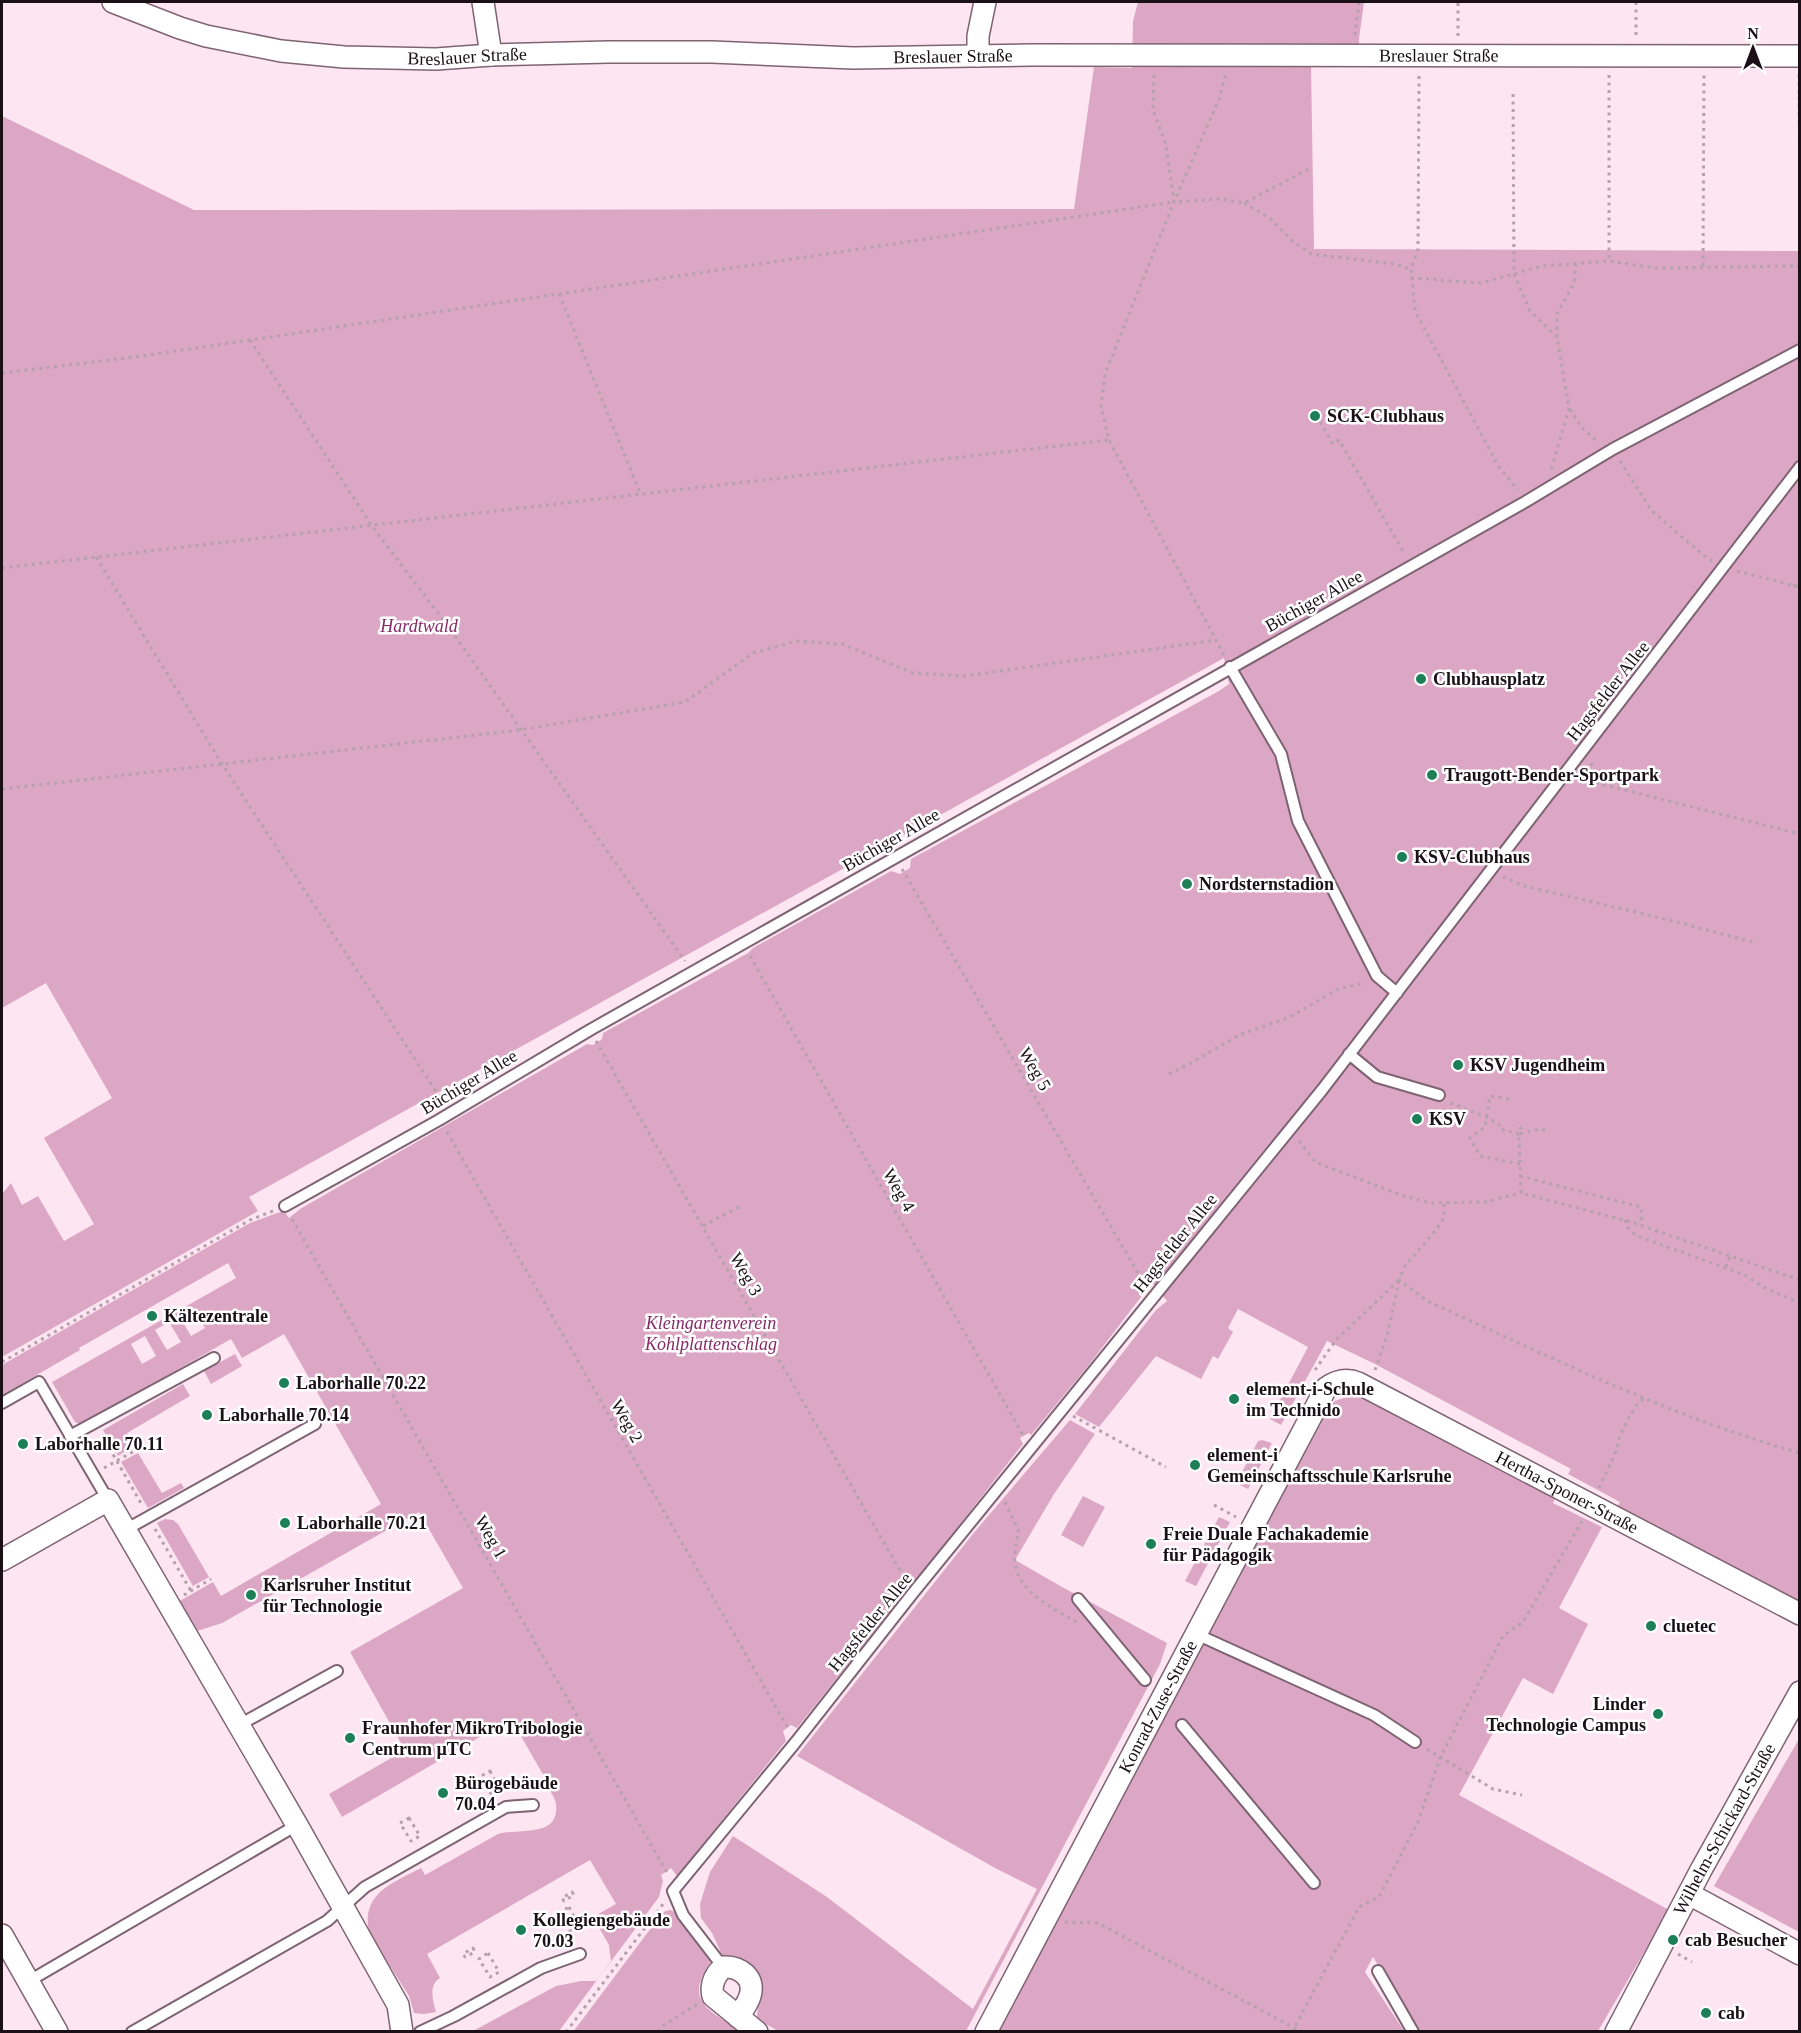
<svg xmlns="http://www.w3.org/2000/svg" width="1801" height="2033" viewBox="0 0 1801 2033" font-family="Georgia,serif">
  <rect width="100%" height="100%" fill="#fee5f2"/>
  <path fill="#dca7c4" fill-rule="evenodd" d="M1138,2H1364L1359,39V64L1311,65L1314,249L1799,251V1602L1617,1507L1620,1502L1568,1474L1571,1469L1375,1364L1327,1341L1281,1425L1270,1419L1308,1347L1238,1309L1228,1328L1233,1332L1218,1359L1213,1356L1201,1379L1156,1356L1099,1427L1075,1414L1156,1310L1167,1301L1146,1276L1138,1282L1141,1297L1088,1366L1031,1435L1029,1433L1020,1438L1023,1444L916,1580L910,1579L904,1584V1594L797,1728L791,1725L783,1731L786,1741L677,1876L671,1868L661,1875L663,1881L659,1897L559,2031H473L556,1986L581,1981H596L611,1962L609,1945L593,1917L616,1904L590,1860L427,1954L440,1978C428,1985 433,2001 436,2012L424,2014L414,2013L409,1996L369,1933C361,1893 391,1884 421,1868L425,1875L498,1834C519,1828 560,1838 556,1804C555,1796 548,1791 548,1783L511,1719L342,1817L329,1794L405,1750L350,1652L463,1588L419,1512L222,1623L194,1632L178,1602L213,1582L221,1596L381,1504L284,1334L242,1358L231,1339L84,1423L80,1424L75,1422L52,1382L236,1278L228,1263L79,1348L80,1350L2,1395V1365L250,1223L280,1212L284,1211L289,1218L300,1209L587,1044L593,1045L602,1039L603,1033L748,953L753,948L891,871L900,874L910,868L911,859L1219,691L1229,684L1224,658L249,1197L258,1211L2,1357V1194L11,1183L22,1205L38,1196L64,1241L94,1224L44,1138L112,1098L46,983L2,1008V116L194,210L1074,209L1094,67L1132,68L1133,21ZM193,1308L205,1328L191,1336L179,1316ZM169,1322L181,1342L167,1350L155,1330ZM145,1336L156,1356L142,1364L131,1344Z
    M235,1354L242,1366L211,1384L204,1371Z
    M183,1384L190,1396L127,1433L134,1446L118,1456L103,1430Z
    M1355,1394L1362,1395L1556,1496L1553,1503L1602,1527L1559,1608L1588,1624L1553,1694L1523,1678L1459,1795L1669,1910L1598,2031H1419L1373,1957L1365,1972L1404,2031L994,2032L1325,1410L1335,1401Z
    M1070,1420L1095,1434L1054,1494L1015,1560L1062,1587L1167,1643L1160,1664L966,2031H778L757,2019L759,1977L748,1962L723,1957L712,1933L701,1918L700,1904L710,1872L733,1836L827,1897L973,2009L1037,1889L995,1868L797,1756L972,1535Z
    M1262,1440L1272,1443L1248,1489L1240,1485L1238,1480L1258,1441Z
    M138,1453L162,1493L181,1483L184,1488L148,1508L121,1462Z
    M1083,1496L1105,1507L1083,1547L1061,1535Z
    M1219,1517L1230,1522L1196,1586L1185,1581Z
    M165,1519L173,1520L178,1524L209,1577L193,1586L157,1523Z
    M1799,1739V1932L1714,1886Z
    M670,1910L675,1912L712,1960C682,2001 709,2011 741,2031L573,2032L663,1912Z"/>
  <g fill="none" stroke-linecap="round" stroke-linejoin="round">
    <defs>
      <path id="service" d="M1230,667L1281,754L1298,821L1377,976L1397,993
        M1349,1054L1377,1077L1439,1095
        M285,1206L439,1120L590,1030L1525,502L1613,449L1800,350
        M2,1403L39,1382L108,1500
        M70,1436L214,1358
        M125,1530L315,1424
        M1078,1599L1145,1680
        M1196,1634L1374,1715L1415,1742
        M239,1725L337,1671
        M1182,1725L1314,1883
        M723,1967L683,1915L673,1891L795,1743L913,1593L1322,1090L1800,467
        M1378,1971L1413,2032
        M29,1981L297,1825
        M132,2032L327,1921L365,1887L506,1807L533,1805
        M420,2032L454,2016L541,1968L580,1954"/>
      <g id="minor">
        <path id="s1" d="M113,2L180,28L206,36L281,51L344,57L436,59L491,55L608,52H712L853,58L1031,55L1800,56"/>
        <path d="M483,2L491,55"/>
        <path d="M978,56V36L985,2"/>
        <path d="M2,1560L108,1500L297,1825L398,2005L402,2032"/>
        <path d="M1689,1894L1800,1954"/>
        <path d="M2,1935L57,2032"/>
        <path d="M738,2017C742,2011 748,2003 750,1996C756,1977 739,1966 723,1967C715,1975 710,1985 713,1996L757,2032"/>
        <path id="s2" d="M986,2032L1326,1388C1336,1381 1346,1378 1358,1383L1800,1614"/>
        <path id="s3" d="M1616,2032L1701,1870L1800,1692"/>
      </g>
    </defs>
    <use href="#service" stroke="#7e6372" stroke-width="14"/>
    <use href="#minor" stroke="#7e6372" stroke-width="24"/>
    <path stroke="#b5a0ab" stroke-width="3" stroke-dasharray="3 4.5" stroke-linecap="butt" d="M1355,35L1359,2
      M1636,35V2
      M1458,36V2
      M1154,75L1153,110L1166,145L1174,202L1221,199L1244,203L1309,169
      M1609,75V261L1655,268L1794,266L1800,268
      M1799,75L1800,251
      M1419,76L1418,249L1411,269L1415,311L1499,467L1518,490
      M1513,94L1514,274L1530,311L1557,337L1569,408L1551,470
      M1244,203L1271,219L1293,241L1311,254L1394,264L1411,269
      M1703,266L1704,75
      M1411,278L1481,283L1542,266L1609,261
      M559,294L641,495
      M1557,337V314L1574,283L1576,262
      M250,340L372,526L450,629L685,961
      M2,373L135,357L250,340L1174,202
      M1570,409L1582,428L1598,442
      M1320,422L1333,444L1339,440L1404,553
      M1620,461L1651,510L1702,554L1712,561
      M96,557L222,764L443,1102
      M2,568L1109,440
      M1737,571L1800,587
      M1793,586L1800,583
      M1224,655L1109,440L1101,406L1105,374L1174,202L1219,99L1226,73
      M1591,763L1604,785
      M1581,779L1800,834
      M2,789L520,730L685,702L753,653L797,641L842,644L913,673L965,676L1217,640
      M902,869L1145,1285
      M1503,877L1524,886L1661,918L1753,942
      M750,956L1023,1435
      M596,1041L906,1581
      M1169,1074L1189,1064L1239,1035L1290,1017L1338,989L1365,983
      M1509,1099L1490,1096L1485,1127L1470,1138L1480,1156L1520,1164
      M1450,1103L1489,1118L1499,1125L1500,1129L1519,1134L1522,1122
      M1429,1127L1435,1108
      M1545,1130L1539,1129L1519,1134L1521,1193L1631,1222L1800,1280
      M447,1132L789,1730
      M1299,1141L1315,1162L1401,1195L1430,1203L1485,1202L1521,1193
      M1520,1176L1641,1207L1642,1226
      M1444,1204V1218L1436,1230L1405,1266L1399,1280L1429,1302C1551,1357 1671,1417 1800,1453
      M292,1219L668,1874
      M1625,1220L1628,1228L1637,1236L1745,1275L1763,1287L1800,1303
      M703,1226L741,1206
      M1726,1267L1730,1256
      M2,1362L250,1220L273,1211
      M1315,1370L1336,1340L1399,1280
      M1375,1370L1387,1336L1399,1281
      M1073,1416L1166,1467
      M102,1435L142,1505
      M104,1468L136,1450
      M1599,1488L1616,1452L1620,1435L1634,1408L1643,1399
      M1005,1502L1019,1532C1002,1585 1038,1599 1078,1623
      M1214,1505L1236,1517
      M155,1529L191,1591
      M184,1595L211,1579
      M1427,1749L1493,1789L1522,1795
      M490,1771L500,1789L491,1794L481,1776Z
      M409,1818L420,1836L411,1841L400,1823Z
      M572,1892L574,1895L564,1901L562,1898Z
      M569,1907L579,1926L570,1931L559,1913Z
      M1065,1922C1078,1924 1088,1920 1100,1924L1302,2032
      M473,1948L475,1952L465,1957L463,1954Z
      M488,1953L499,1972L490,1977L479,1959Z
      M1678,1954L1692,1962
      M566,2032L663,1904
      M658,2032L664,2025L698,2004
      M1292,2032L1359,1907L1379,1897L1418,1822L1440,1758L1503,1636L1523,1622L1582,1521"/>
    <use href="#service" stroke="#fff" stroke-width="10"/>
    <use href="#minor" stroke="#fff" stroke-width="21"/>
  </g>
  <g fill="#1c7f57" stroke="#fff" stroke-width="2">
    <circle cx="1315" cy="416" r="6"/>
    <circle cx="1421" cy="679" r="6"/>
    <circle cx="1432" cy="775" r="6"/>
    <circle cx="1402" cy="857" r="6"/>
    <circle cx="1187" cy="884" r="6"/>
    <circle cx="1458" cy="1065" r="6"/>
    <circle cx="1417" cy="1119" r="6"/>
    <circle cx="152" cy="1316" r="6"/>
    <circle cx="284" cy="1383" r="6"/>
    <circle cx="1234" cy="1399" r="6"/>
    <circle cx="207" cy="1415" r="6"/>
    <circle cx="23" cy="1444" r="6"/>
    <circle cx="1195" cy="1465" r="6"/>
    <circle cx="285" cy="1523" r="6"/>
    <circle cx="1151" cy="1544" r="6"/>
    <circle cx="251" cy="1595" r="6"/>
    <circle cx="1651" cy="1626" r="6"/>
    <circle cx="1658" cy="1714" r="6"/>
    <circle cx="350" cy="1738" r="6"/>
    <circle cx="443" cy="1793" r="6"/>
    <circle cx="521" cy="1930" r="6"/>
    <circle cx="1673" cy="1940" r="6"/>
    <circle cx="1706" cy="2013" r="6"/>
  </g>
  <g text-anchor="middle" stroke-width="5" stroke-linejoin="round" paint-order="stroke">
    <g font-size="18" fill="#1a1015" stroke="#fff">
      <text dy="6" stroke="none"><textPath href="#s1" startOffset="362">Breslauer Straße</textPath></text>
      <text dy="6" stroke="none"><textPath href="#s1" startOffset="848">Breslauer Straße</textPath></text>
      <text dy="6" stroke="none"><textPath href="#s1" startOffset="1334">Breslauer Straße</textPath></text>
      <text transform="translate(1314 601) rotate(-29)" y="6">Büchiger Allee</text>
      <text transform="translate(1608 691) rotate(-52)" y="6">Hagsfelder Allee</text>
      <text transform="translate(891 840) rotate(-30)" y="6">Büchiger Allee</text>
      <text transform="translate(1035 1069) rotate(60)" y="6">Weg 5</text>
      <text transform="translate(469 1082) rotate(-31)" y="6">Büchiger Allee</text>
      <text transform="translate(899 1190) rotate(60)" y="6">Weg 4</text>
      <text transform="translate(1175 1243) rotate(-51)" y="6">Hagsfelder Allee</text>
      <text transform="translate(746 1274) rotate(60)" y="6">Weg 3</text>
      <text transform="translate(627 1421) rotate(60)" y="6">Weg 2</text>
      <text dy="6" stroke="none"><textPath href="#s2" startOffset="998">Hertha-Sponer-Straße</textPath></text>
      <text transform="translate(491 1537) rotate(60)" y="6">Weg 1</text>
      <text transform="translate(870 1622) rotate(-51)" y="6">Hagsfelder Allee</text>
      <text dy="6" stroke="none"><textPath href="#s2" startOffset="368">Konrad-Zuse-Straße</textPath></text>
      <text dy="6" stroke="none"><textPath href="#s3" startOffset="230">Wilhelm-Schickard-Straße</textPath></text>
    </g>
    <g font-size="18" font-weight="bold" fill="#1a1015" stroke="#fff" text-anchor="start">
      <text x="1327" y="422">SCK-Clubhaus</text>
      <text x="1433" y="685">Clubhausplatz</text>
      <text x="1444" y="781">Traugott-Bender-Sportpark</text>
      <text x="1414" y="863">KSV-Clubhaus</text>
      <text x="1199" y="890">Nordsternstadion</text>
      <text x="1470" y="1071">KSV Jugendheim</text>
      <text x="1429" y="1125">KSV</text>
      <text x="164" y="1322">Kältezentrale</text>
      <text x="296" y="1389">Laborhalle 70.22</text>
      <text x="1246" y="1395">element-i-Schule<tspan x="1246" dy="21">im Technido</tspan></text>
      <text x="219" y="1421">Laborhalle 70.14</text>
      <text x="35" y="1450">Laborhalle 70.11</text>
      <text x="1207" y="1461">element-i<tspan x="1207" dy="21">Gemeinschaftsschule Karlsruhe</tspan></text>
      <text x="297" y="1529">Laborhalle 70.21</text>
      <text x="1163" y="1540">Freie Duale Fachakademie<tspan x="1163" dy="21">für Pädagogik</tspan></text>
      <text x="263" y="1591">Karlsruher Institut<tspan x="263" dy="21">für Technologie</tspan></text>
      <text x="1663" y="1632">cluetec</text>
      <text x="1646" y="1710" text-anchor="end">Linder<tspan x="1646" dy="21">Technologie Campus</tspan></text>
      <text x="362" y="1734">Fraunhofer MikroTribologie<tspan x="362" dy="21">Centrum µTC</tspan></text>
      <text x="455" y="1789">Bürogebäude<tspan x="455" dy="21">70.04</tspan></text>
      <text x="533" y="1926">Kollegiengebäude<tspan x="533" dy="21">70.03</tspan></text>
      <text x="1685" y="1946">cab Besucher</text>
      <text x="1718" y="2019">cab</text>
    </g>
    <g font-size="18" font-style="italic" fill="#872b67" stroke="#fff">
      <text x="419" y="632">Hardtwald</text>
      <text x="711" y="1329">Kleingartenverein<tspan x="711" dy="21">Kohlplattenschlag</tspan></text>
    </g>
  </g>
  <rect width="1801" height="2033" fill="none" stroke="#1a1015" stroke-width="6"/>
  <g transform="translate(1753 48)" stroke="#ffffff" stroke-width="4.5" paint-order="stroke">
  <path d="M0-4.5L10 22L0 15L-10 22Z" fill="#1a1015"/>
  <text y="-9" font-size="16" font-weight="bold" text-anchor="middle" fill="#1a1015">N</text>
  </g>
</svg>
